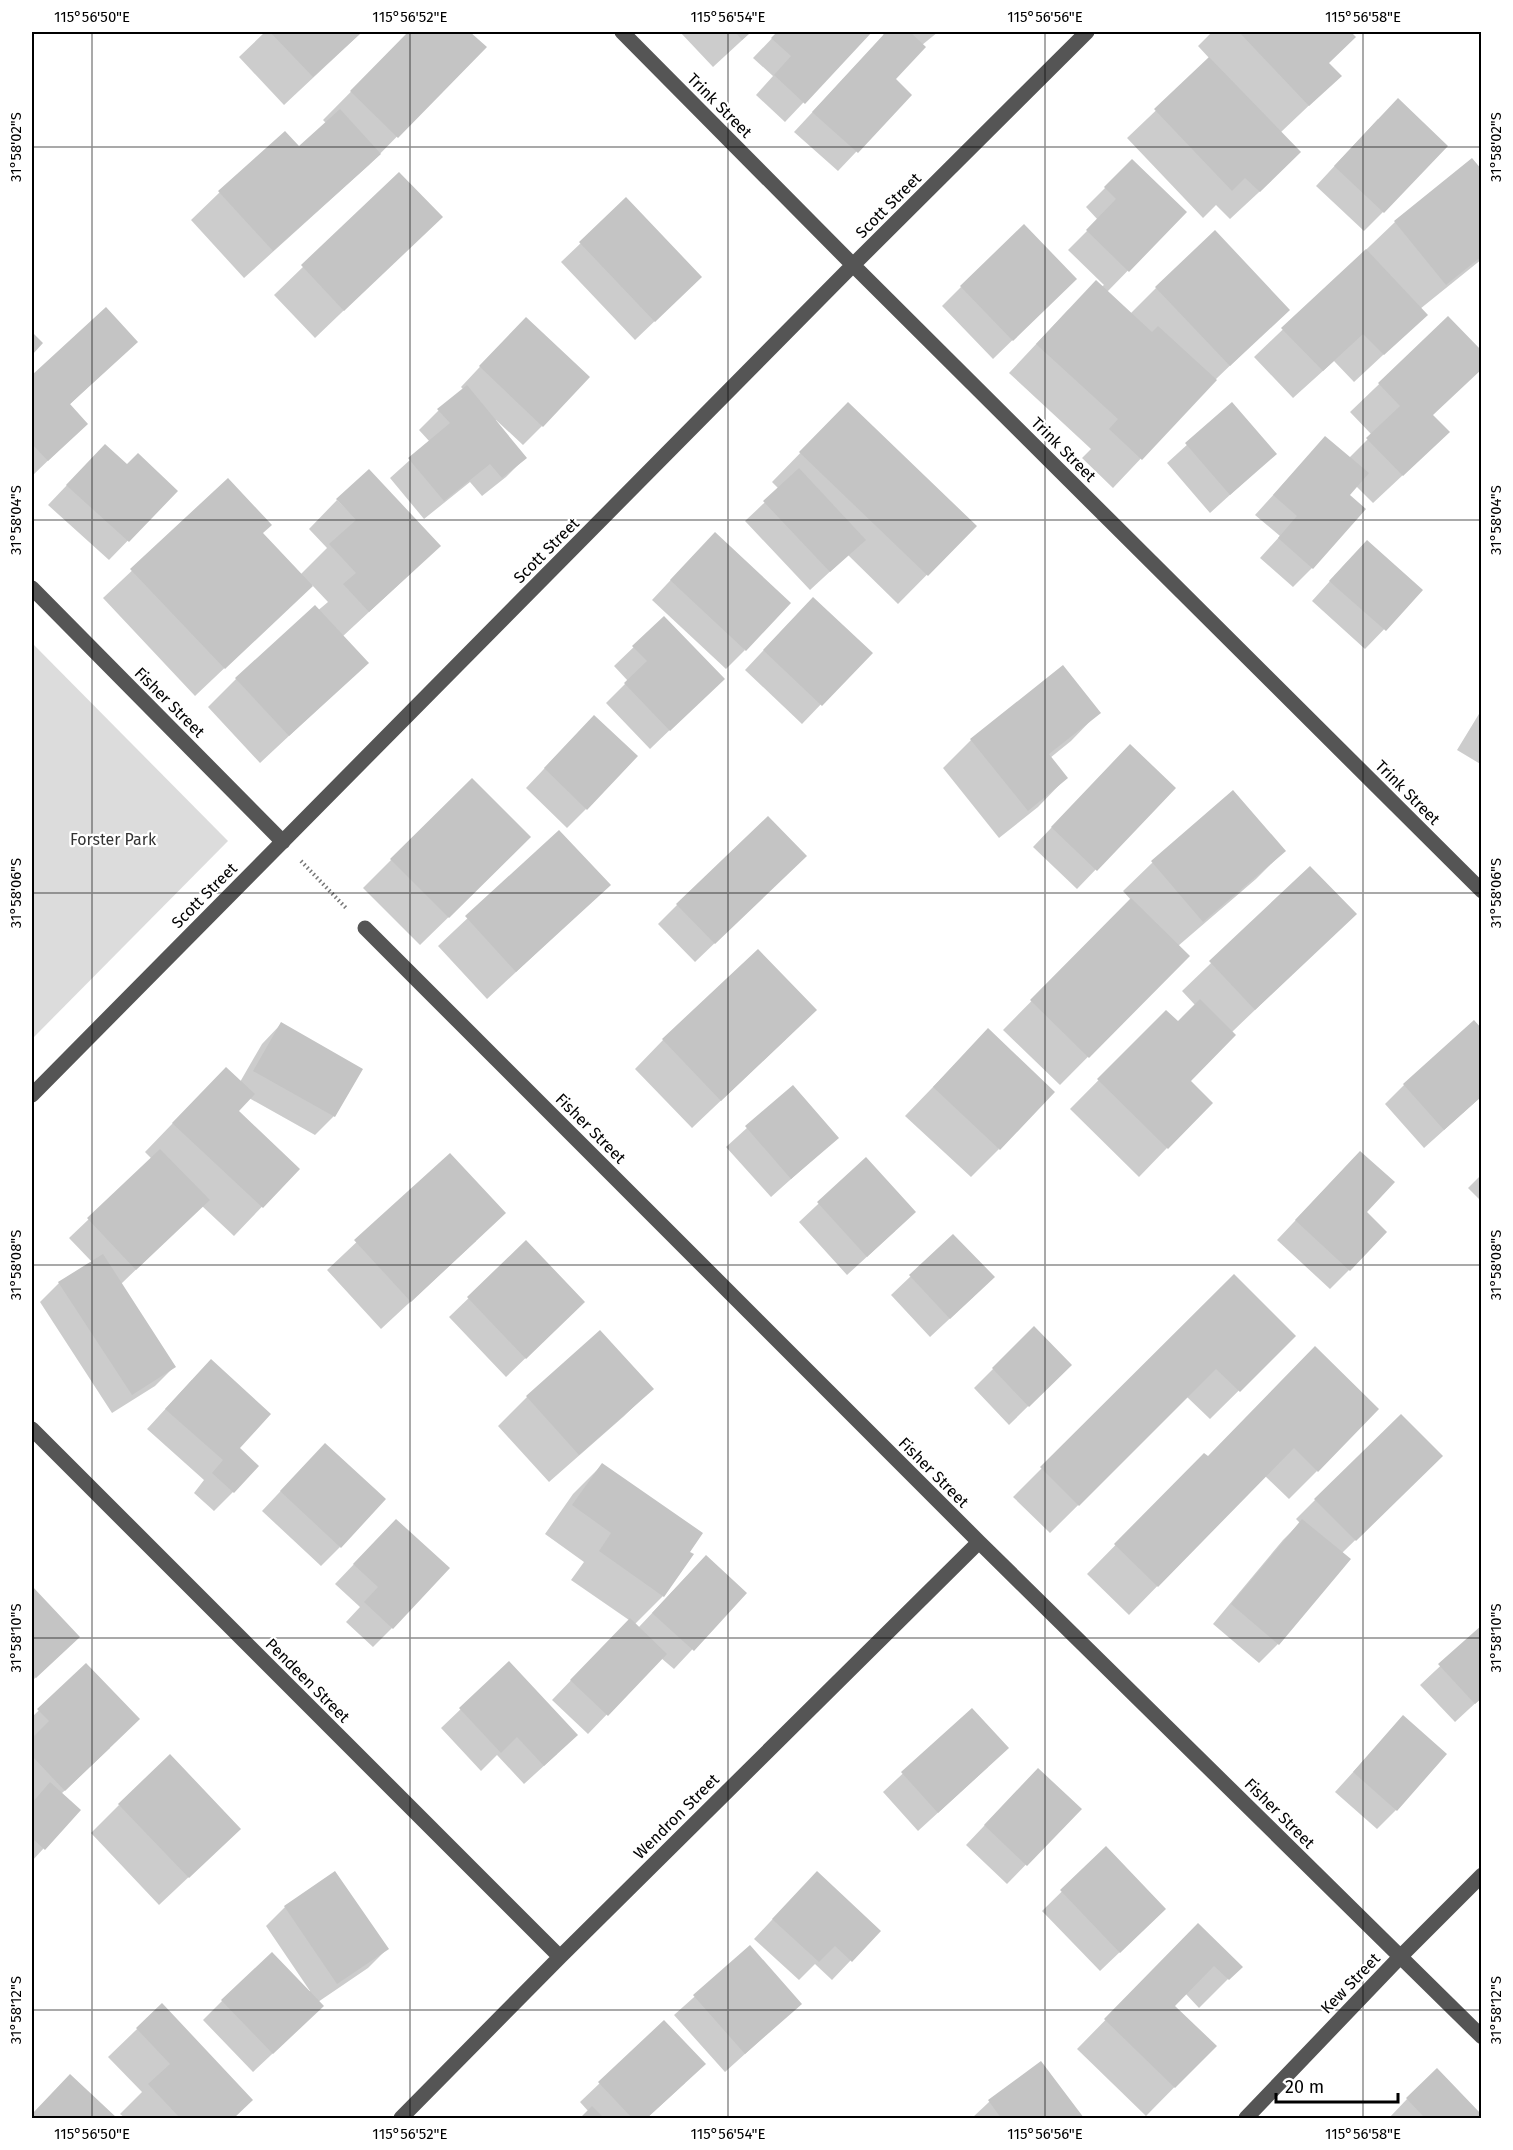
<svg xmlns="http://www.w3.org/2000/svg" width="1513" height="2150" viewBox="0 0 1513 2150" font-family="'Fira Sans',sans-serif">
  <rect width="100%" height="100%" fill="#fff"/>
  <path fill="#dcdcdc" d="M32,643L228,841L32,1039Z"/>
  <path fill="#0003" d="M265,32H362L284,105L239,57Z
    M410,32H468L485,47L369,165L244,278L191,220L220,192L298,148L326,123L323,120Z
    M680,32H751L713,67Z
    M778,32H870L785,122L756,95L773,76L753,58Z
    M881,32H938L922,45L893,79L910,95L838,171L794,132L884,35Z
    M1212,32H1349L1354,37L1328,63L1340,76L1280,133L1271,181L1230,219L1216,205L1203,218L1127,138L1210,59L1198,46Z
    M1378,119L1383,212L1364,231L1316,186Z
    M1472,160L1482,172V259L1420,309L1426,315L1354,382L1334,361L1293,398L1254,357L1395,222Z
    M1132,161L1185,212L1107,292L1130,314L1156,288L1288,310L1215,380L1113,488L1082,458L1091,449L1009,373L1068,310L1104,285L1068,250L1098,220L1086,207Z
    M399,174L412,245L315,338L274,295Z
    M626,200L681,296L635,340L561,262Z
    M961,287L1056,298L993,359L942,306Z
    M106,310L136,342L69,405L86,424L32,476V377Z
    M1448,318L1432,416L1419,460L1373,503L1356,486L1348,495L1312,568L1293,587L1260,558L1280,536L1255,515L1325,438L1349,458L1372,435L1350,412Z
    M507,338L542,426L523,445L496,420L495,421L525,458L506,477L482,496L470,482L424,519L390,478L430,442L419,430L439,410L464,390L461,387Z
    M848,404L975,526L898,604L848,555L810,590L745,521L779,489L772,482Z
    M1232,404L1275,454L1210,513L1167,463Z
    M86,465L127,466L176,491L109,560L48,505Z
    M228,480L261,533L300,575L327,548L309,529L337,500L410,574L342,637L367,663L260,763L208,707L236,679L328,602L312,585L195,696L103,598Z
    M696,553L745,650L726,669L652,600Z
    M1348,561L1421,591L1365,649L1312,601Z
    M664,618L703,698L650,749L606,703L628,681L614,666Z
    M794,618L870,653L802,724L745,670Z
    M1482,709V765L1457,750Z
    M1099,712L1071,741L1050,758L1066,778L1038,807L999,838L943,768L971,740Z
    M575,736L586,809L567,828L526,788Z
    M1111,765L1174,788L1077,889L1033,847Z
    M1233,792L1284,851L1256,879L1178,946L1188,956L1060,1085L1003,1030L1131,900L1123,891L1152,863Z
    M559,832L609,885L487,999L438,946Z
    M391,860L501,866L420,945L363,888Z
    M1310,868L1355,914L1232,1032L1188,1081L1167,1148L1139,1177L1070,1109L1166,1012L1178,1023L1195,1005L1182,991Z
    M786,875L695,962L658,924L677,905Z
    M281,1024L334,1116L315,1135L249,1098L236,1111L298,1169L234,1236L202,1206L121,1284L174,1367L155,1386L112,1413L40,1302L59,1283L92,1262L69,1238L152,1159L145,1152L198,1097L240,1082L262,1044Z
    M1482,1031V1096L1424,1148L1385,1104L1404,1085Z
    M786,1039L692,1128L635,1069L663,1040Z
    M960,1059L999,1149L971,1177L905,1116Z
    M792,1087L837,1138L771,1197L726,1147Z
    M449,1155L476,1241L381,1329L327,1270Z
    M866,1159L895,1231L847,1275L799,1222Z
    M1341,1172L1365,1212L1349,1270L1330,1289L1277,1240Z
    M1482,1174V1202L1468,1188Z
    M953,1236L974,1296L930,1337L891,1295Z
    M526,1243L564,1321L506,1377L449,1317Z
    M1234,1276L1294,1336L1210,1419L1187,1397L1050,1533L1013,1497Z
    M1034,1328L1070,1365L1009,1425L974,1388Z
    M600,1332L652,1389L623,1417L549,1482L498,1426L527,1397Z
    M1287,1377L1317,1471L1289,1499L1265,1476L1129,1615L1087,1574L1204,1455L1207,1458Z
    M192,1380L238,1448L233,1492L214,1511L194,1493L204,1480L147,1429Z
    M306,1464L340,1547L321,1566L262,1511Z
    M602,1465L663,1596L634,1625L638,1628L687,1576L745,1593L674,1669L661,1658L588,1734L552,1700L629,1620L571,1580L584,1562L545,1534L573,1494Z
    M1422,1475L1342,1553L1278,1644L1259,1663L1213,1624L1283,1540L1300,1523L1296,1519L1315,1500Z
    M377,1540L392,1628L373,1647L346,1622L360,1607L335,1584Z
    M32,1588L77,1637L32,1681Z
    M1482,1627V1697L1455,1722L1420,1685Z
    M509,1663L557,1754L524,1784L497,1755L481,1771L441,1728Z
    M86,1665L110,1748L61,1794L79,1810L32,1861V1717Z
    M971,1710L988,1767L918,1831L883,1792Z
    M1403,1717L1396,1810L1377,1829L1335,1792Z
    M1019,1789L1080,1809L1007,1884L966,1845Z
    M119,1805L210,1857L159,1905L91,1833Z
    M1106,1848L1145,1928L1100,1971L1042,1911Z
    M335,1873L387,1949L368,1968L318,2002L303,2025L253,2072L203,2020L222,2001L310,1991L266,1926L285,1907Z
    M798,1892L851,1960L832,1980L815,1964L799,1980L754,1939Z
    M750,1947L800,2004L725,2072L674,2015Z
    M1170,1954L1240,1967L1199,2008L1185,1993L1173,2006L1215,2046L1146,2116L1077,2049Z
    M162,2005L251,2100L233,2118H125L120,2114L142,2092L108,2057Z
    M664,2022L685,2083L647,2118H582L589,2112L580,2102Z
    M1040,2063L1082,2118H972L989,2102Z
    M70,2076L115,2118H32V2115Z
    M1407,2099L1481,2116L1479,2118H1389Z"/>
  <path fill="#c4c4c4" d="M270,32H362L313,77Z
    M408,32H470L487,47L398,138L350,91Z
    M735,32H751L742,40Z
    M777,32H872L805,104L774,75L791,56L771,38Z
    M886,32H910L926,47L896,79L912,95L858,153L812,112Z
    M1239,32H1351L1356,37L1329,63L1342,76L1309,106Z
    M1209,57L1301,152L1260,192L1245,178L1232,191L1154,109Z
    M1398,98L1448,146L1384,213L1334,166Z
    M340,109L381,154L273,251L218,191L285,131L299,146Z
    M1472,158L1482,170V256L1446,285L1394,221Z
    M1132,159L1187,212L1129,272L1086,230L1116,199L1104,187Z
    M399,172L443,217L344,311L301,265Z
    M626,197L702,277L655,322L579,242Z
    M1024,224L1077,279L1013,341L960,286Z
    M1215,230L1290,310L1230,366L1155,287Z
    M1366,249L1428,315L1384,355L1363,334L1323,371L1281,328Z
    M1096,280L1152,332L1158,326L1217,380L1142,460L1109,429L1118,419L1036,344Z
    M106,307L138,342L70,404L88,424L48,461L32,444V375Z
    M1448,316L1482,351V369L1433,415L1450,432L1403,476L1366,438L1400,406L1378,383Z
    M526,317L590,377L543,427L479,366Z
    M32,332L43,343L32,355Z
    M467,385L527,458L502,478L490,464L444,501L408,458L450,423L437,409Z
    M848,402L977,526L928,576L799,452Z
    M1232,402L1277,454L1230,495L1185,443Z
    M1325,436L1369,473L1350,495L1366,509L1313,569L1278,538L1297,516L1273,495Z
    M105,444L127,464L138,453L178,491L129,542L66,485Z
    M799,468L866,540L830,572L763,501Z
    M369,469L441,546L369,612L343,584L356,573L329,544L356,520L336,499Z
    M228,478L272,525L263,533L313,586L225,669L130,569Z
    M715,532L791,603L746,651L670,580Z
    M1367,540L1423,590L1386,631L1329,581Z
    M813,597L873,653L822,706L763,650Z
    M315,605L369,663L289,736L235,678Z
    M664,616L725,679L670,731L624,683L647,661L632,646Z
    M1063,665L1101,713L1049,754L1068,778L1028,811L970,739Z
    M594,715L638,756L587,810L544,768Z
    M1130,744L1176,788L1097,871L1051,827Z
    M472,778L531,837L449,918L390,859Z
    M1233,790L1286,851L1203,922L1151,861Z
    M768,816L807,856L715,944L676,904Z
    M559,830L611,885L516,972L465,916Z
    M1310,866L1357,914L1255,1010L1209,961Z
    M1131,898L1190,956L1089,1058L1030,1000Z
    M758,949L817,1010L721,1101L662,1039Z
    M1200,999L1236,1035L1191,1081L1213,1103L1168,1149L1097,1079L1166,1010L1178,1021Z
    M1474,1020L1482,1029V1096L1444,1130L1403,1084Z
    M281,1022L363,1069L335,1117L253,1071Z
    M988,1028L1055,1092L1000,1150L933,1087Z
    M226,1067L255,1094L239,1111L300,1169L263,1208L172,1123Z
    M793,1085L839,1138L791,1179L745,1126Z
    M160,1149L210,1200L136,1270L87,1218Z
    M1360,1151L1395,1182L1367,1212L1387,1232L1350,1271L1295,1220Z
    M450,1153L506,1213L411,1302L354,1240Z
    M866,1157L916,1212L867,1257L817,1202Z
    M953,1234L995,1277L950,1319L909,1275Z
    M526,1240L585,1302L526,1359L467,1297Z
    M103,1254L176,1367L132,1395L58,1282Z
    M1234,1274L1296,1336L1240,1392L1216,1369L1079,1506L1040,1467Z
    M1034,1326L1072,1365L1029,1407L992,1368Z
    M600,1330L654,1389L579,1455L526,1396Z
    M1315,1346L1379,1409L1318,1472L1294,1448L1158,1587L1114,1544L1204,1453L1208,1456Z
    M211,1359L271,1414L240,1448L259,1466L234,1493L212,1473L223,1460L165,1409Z
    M1401,1414L1443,1456L1356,1541L1314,1499Z
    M325,1443L386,1499L341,1548L280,1491Z
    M602,1463L703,1533L690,1552L694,1554L664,1597L599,1551L611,1533L572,1505Z
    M396,1519L450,1568L393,1629L364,1602L378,1587L353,1564Z
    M1302,1519L1351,1559L1279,1645L1231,1604Z
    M706,1555L747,1593L694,1651L652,1613Z
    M32,1586L80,1637L36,1678L32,1674Z
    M630,1618L667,1654L608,1716L570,1680Z
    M1482,1625V1698L1475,1704L1438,1664Z
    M509,1661L578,1735L544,1766L517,1737L501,1753L459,1708Z
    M86,1663L140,1719L65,1791L32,1756V1738L49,1721L37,1709Z
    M972,1708L1009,1748L938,1813L901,1772Z
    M1403,1715L1447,1754L1397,1811L1353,1772Z
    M170,1754L241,1829L189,1878L118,1804Z
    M1038,1768L1082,1809L1027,1866L984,1825Z
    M50,1782L81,1810L45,1850L32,1838V1803Z
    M1106,1846L1166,1909L1120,1953L1060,1890Z
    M335,1871L389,1949L337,1984L284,1906Z
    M817,1871L881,1931L852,1962L835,1946L819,1962L772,1919Z
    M1198,1923L1243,1967L1229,1980L1214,1966L1175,2006L1217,2046L1175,2088L1104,2019Z
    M750,1945L802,2004L745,2054L693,1995Z
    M272,1952L324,2006L273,2054L221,2000Z
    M162,2003L253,2100L234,2118H180L148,2084L170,2064L136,2028Z
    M664,2020L706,2064L647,2118H632L598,2082Z
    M1041,2061L1084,2118H1001L988,2100Z
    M1437,2068L1482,2115V2118H1420L1423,2116L1406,2098Z
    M70,2074L117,2118H32V2114Z
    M592,2106L604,2118H580Z"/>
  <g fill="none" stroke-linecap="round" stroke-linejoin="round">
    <path stroke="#777" stroke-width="4" stroke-dasharray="1.5 3" stroke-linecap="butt" d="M301,861L346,908"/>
    <path stroke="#555" stroke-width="15" d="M622,32L853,265L1482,891
      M32,588L283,842
      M365,928L979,1542L1482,2037
      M32,1095L853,265L1087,32
      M32,1429L560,1957
      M401,2118L560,1957L979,1542
      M1246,2118L1400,1957L1482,1875"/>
  </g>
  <path fill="none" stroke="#000" stroke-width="1.5" stroke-opacity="0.45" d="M92,32V2118M410,32V2118M728,32V2118M1045,32V2118M1363,32V2118M32,147H1482M32,520H1482M32,893H1482M32,1265H1482M32,1638H1482M32,2010H1482"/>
  <g text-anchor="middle" stroke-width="4.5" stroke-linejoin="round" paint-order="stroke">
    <g font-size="16" fill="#000" stroke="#fff">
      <text transform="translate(720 105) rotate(45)" y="6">Trink Street</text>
      <text transform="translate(888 205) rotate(-45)" y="6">Scott Street</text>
      <text transform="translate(1064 449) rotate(45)" y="6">Trink Street</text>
      <text transform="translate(546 550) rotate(-45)" y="6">Scott Street</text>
      <text transform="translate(170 702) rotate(45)" y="6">Fisher Street</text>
      <text transform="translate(1408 792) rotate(45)" y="6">Trink Street</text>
      <text transform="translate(204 895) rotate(-45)" y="6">Scott Street</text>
      <text transform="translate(591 1128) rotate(45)" y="6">Fisher Street</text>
      <text transform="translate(934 1472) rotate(45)" y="6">Fisher Street</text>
      <text transform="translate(308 1680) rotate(45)" y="6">Pendeen Street</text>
      <text transform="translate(1280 1813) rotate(45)" y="6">Fisher Street</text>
      <text transform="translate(676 1816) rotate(-45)" y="6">Wendron Street</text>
      <text transform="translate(1350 1983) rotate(-46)" y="6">Kew Street</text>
    </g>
    <g font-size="16" fill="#333" stroke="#fff">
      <text x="113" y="845">Forster Park</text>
    </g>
  </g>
  <rect width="1513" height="2150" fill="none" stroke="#ffffff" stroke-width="66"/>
  <path d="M1276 2093v9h122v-9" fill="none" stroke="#000000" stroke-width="3"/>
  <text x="1285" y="2093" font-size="18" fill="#000000" stroke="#ffffff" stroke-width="4.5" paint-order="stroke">20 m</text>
  <rect x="33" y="33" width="1447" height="2084" fill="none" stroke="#000" stroke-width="2"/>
  <g font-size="15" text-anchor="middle" fill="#000">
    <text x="92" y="22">115°56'50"E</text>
    <text x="410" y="22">115°56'52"E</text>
    <text x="728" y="22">115°56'54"E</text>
    <text x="1045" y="22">115°56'56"E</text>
    <text x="1363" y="22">115°56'58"E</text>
    <text transform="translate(16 147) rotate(-90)" y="5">31°58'02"S</text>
    <text transform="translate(1496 147) rotate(-90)" y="5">31°58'02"S</text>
    <text transform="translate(16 520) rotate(-90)" y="5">31°58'04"S</text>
    <text transform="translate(1496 520) rotate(-90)" y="5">31°58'04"S</text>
    <text transform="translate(16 893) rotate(-90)" y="5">31°58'06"S</text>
    <text transform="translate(1496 893) rotate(-90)" y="5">31°58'06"S</text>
    <text transform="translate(16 1265) rotate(-90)" y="5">31°58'08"S</text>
    <text transform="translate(1496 1265) rotate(-90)" y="5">31°58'08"S</text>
    <text transform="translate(16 1638) rotate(-90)" y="5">31°58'10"S</text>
    <text transform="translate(1496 1638) rotate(-90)" y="5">31°58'10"S</text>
    <text transform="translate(16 2010) rotate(-90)" y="5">31°58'12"S</text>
    <text transform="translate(1496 2010) rotate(-90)" y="5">31°58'12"S</text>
    <text x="92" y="2139">115°56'50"E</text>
    <text x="410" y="2139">115°56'52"E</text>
    <text x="728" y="2139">115°56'54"E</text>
    <text x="1045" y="2139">115°56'56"E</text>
    <text x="1363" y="2139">115°56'58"E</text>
  </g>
</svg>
